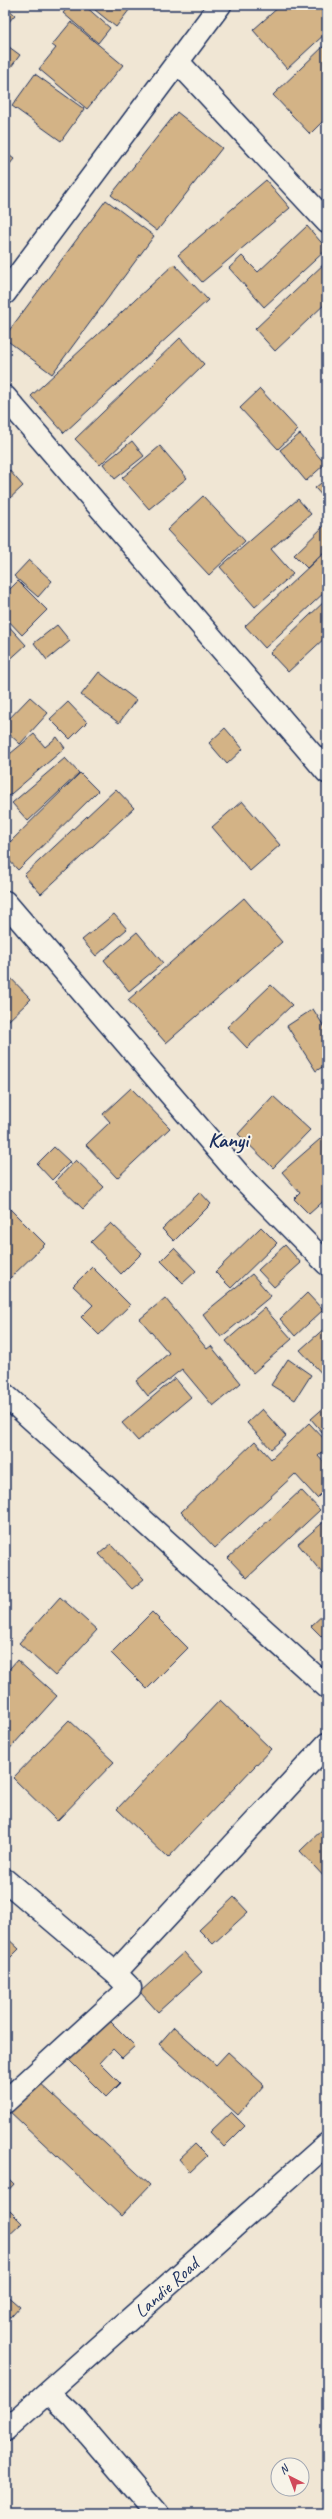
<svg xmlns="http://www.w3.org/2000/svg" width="332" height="2519" viewBox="0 0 332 2519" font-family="Caveat,sans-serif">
  <rect width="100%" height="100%" fill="#f0e6d4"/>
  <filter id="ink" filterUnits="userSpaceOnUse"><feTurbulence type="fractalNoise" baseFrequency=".025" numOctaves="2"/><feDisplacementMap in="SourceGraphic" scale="8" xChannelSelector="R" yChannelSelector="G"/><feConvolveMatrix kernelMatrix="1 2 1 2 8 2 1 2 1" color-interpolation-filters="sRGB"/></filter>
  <g filter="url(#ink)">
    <path fill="#d3b386" stroke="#1b2f5e" d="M70,5H84L110,28L98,43L63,13Z
      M89,5H133L116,27Z
      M281,5H327V32L287,69L253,30Z
      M5,6L15,15L5,26Z
      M71,22L123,65L87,109L39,69L56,48L52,45Z
      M327,43V117L310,134L273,95Z
      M5,44L20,55L5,75Z
      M35,74L84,109L61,141L12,106Z
      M177,112L222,148L157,231L111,195Z
      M5,152L14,159L5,170Z
      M266,180L290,208L202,282L178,255Z
      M106,200L154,236L52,374L5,339V336Z
      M307,226L327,249L264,307L229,268L242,256L258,272Z
      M327,261V302L275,351L255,329Z
      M174,264L208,300L64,433L31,396Z
      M180,338L204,364L100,465L75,439Z
      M260,389L298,430L278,449L240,408Z
      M300,434L325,464L306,481L280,450Z
      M132,441L144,456L115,479L103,464Z
      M160,446L187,478L149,509L122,478Z
      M9,470L23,486L5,503V474Z
      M327,478V501L315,488Z
      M203,496L245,541L209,575L167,530Z
      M298,499L311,514L271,549L293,574L255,607L220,567Z
      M327,523V549L307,568L294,555Z
      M327,550V590L265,648L245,626Z
      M29,560L52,581L38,597L14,576Z
      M18,581L47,610L22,635L5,617V594Z
      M327,599V636L288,672L270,653Z
      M5,622L26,645L5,664Z
      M57,625L70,641L47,660L34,643Z
      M99,672L136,700L119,723L81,695Z
      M30,697L48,713L20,744L5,730V723Z
      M68,702L87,722L70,739L50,719Z
      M225,728L243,749L227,764L209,743Z
      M34,734L45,747L57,737L65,748L5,799V758Z
      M65,758L79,773L28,821L12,803Z
      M80,773L98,791L18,870L5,856V847Z
      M116,789L134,808L41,894L24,875Z
      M242,801L280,845L250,871L212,827Z
      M244,898L282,942L166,1043L128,1000Z
      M114,914L127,929L96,956L82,940Z
      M137,932L163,963L129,991L104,960Z
      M5,972L31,999L5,1024Z
      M271,985L292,1005L247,1048L227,1027Z
      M313,1009L327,1031V1064L316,1071L287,1026Z
      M131,1088L170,1128L117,1178L86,1145L110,1122L103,1114Z
      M273,1096L310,1130L273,1168L238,1134Z
      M327,1133V1198L309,1214L294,1199L300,1193L282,1172Z
      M54,1147L70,1162L52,1180L37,1164Z
      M76,1160L104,1187L83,1209L55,1182Z
      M200,1192L211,1204L174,1241L162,1229Z
      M5,1204L45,1244L5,1283Z
      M111,1223L142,1253L121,1274L91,1242Z
      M261,1227L277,1243L231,1288L215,1272Z
      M285,1245L301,1263L274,1287L258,1270Z
      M174,1248L196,1271L183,1283L161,1261Z
      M92,1267L130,1305L99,1335L81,1317L93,1305L73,1286Z
      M252,1274L271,1296L221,1337L203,1314Z
      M307,1293L323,1310L295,1336L280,1319Z
      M165,1298L207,1349L211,1346L241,1383L213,1406L182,1369L148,1396L136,1381L169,1353L140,1319Z
      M264,1308L292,1339L253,1373L226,1341Z
      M327,1326V1377L326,1378L300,1350Z
      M288,1359L311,1375L295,1400L271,1385Z
      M175,1378L191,1397L138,1441L122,1423Z
      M327,1405V1430L323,1433L311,1419Z
      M262,1409L286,1436L271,1449L247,1423Z
      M309,1423L327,1442V1448L318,1456L327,1466V1488L317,1498L295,1474L215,1548L181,1512L255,1441L271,1459Z
      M301,1490L320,1510L247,1578L228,1558Z
      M327,1519V1579L298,1544Z
      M111,1544L144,1579L132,1589L99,1554Z
      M60,1597L97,1630L55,1676L19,1643Z
      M327,1611V1642L311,1626Z
      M152,1612L188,1648L147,1689L111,1653Z
      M17,1660L57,1696L5,1754V1674Z
      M220,1700L271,1749L168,1858L117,1809Z
      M69,1720L114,1762L57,1821L13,1778Z
      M327,1825V1880L300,1851Z
      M234,1897L248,1912L213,1944L199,1930Z
      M5,1936L19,1949L5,1963Z
      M184,1952L202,1972L158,2012L140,1992Z
      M105,2016L135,2046L122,2058L113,2049L100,2063L120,2083L106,2097L65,2056Z
      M174,2027L216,2065L228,2052L264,2085L238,2115L159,2044Z
      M37,2080L150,2185L121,2216L8,2110Z
      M231,2112L245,2126L224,2147L210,2132Z
      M195,2144L207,2156L190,2172L179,2159Z
      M5,2175L14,2184L5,2194Z
      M10,2211L22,2223L5,2239V2215Z
      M5,2294L20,2307L5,2324Z"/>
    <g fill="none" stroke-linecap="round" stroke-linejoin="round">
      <defs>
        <path id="street" d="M178,62L327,222
          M5,293L220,5
          M5,397L327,772
          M5,902L243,1179L327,1264
          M5,1395L327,1687
          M5,1880L115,1973L327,1744
          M5,2102L130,1988L115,1973
          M48,2393L74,2417L157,2514
          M5,2430L327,2144"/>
      </defs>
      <use href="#street" stroke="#1b2f5e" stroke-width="25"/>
      <use href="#street" stroke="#f7f3e8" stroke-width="22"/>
    </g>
  </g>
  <g text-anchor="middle" stroke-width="4" stroke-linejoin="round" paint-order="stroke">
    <g font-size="19" fill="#1b2f5e" stroke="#f7f3e8">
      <text transform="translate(166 2287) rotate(-42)" y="7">Landie Road</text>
    </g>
    <g font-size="21" font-weight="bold" fill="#1b2f5e" stroke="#f7f3e8">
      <text x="228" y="1147">Kanyi</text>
    </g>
  </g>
  <rect width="332" height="2519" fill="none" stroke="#f7f3e8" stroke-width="20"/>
  <rect x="10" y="10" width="312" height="2499" fill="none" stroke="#1b2f5e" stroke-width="1.5" filter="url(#ink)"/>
  <g transform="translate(290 2477) rotate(318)"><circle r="19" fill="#f7f3e8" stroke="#9fa5b1"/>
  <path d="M0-3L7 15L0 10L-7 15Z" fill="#d1495b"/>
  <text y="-6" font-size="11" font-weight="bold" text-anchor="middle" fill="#1b2f5e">N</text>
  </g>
</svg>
